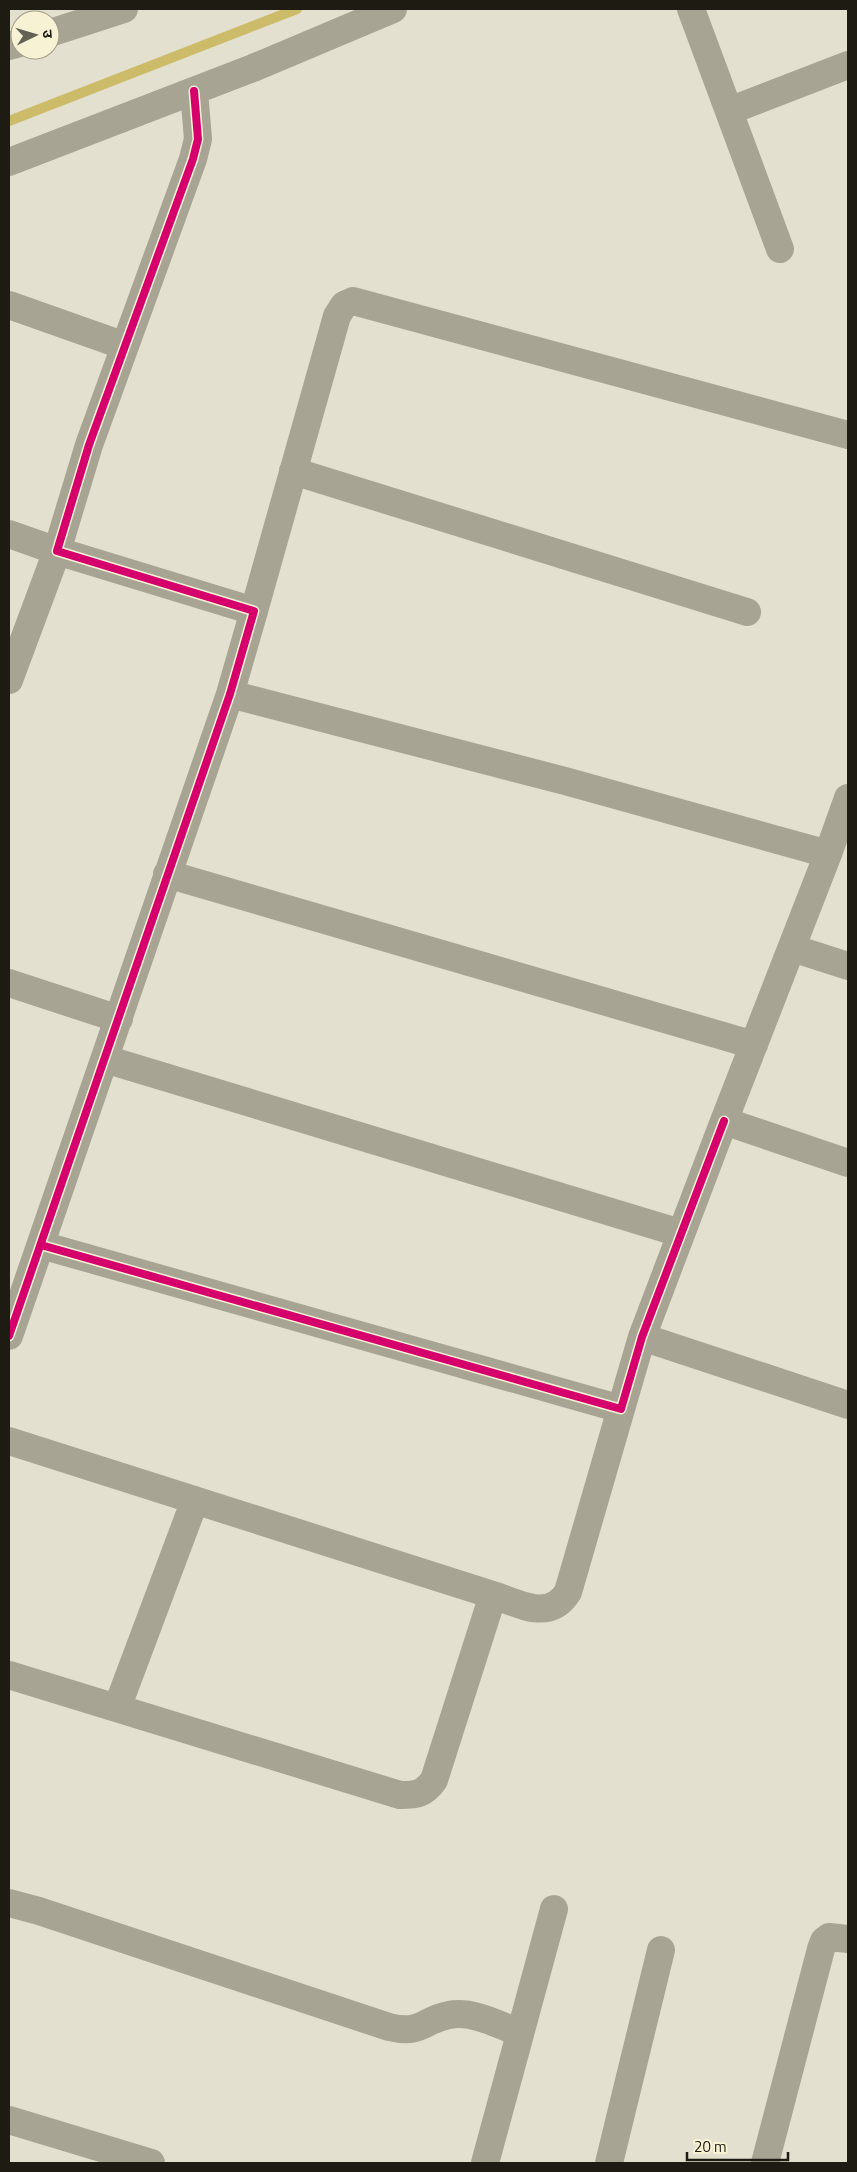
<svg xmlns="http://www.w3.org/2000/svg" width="857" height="2172" viewBox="0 0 857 2172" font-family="'Titillium Web','Noto Sans Devanagari',sans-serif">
  <rect width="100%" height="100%" fill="#e3e0d0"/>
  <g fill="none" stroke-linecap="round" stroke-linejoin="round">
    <path stroke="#ccbc6a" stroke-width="10" d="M9,121L297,9"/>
    <path stroke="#a7a494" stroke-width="28" d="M691,9L780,249
      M50,33L124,9
      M9,46L20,43
      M729,111L848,65
      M9,162L253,68L393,9
      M9,305L125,346
      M293,471L747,612
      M9,534L57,551L9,680
      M254,611L337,316L344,305L353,301L848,435
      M230,694L565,781L828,854L848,798
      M828,854L724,1121L848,1163
      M167,874L754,1045
      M792,948L848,966
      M9,983L119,1019
      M105,1059L680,1233
      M41,1245L621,1409L642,1337L724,1121
      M9,1336L230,694L254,611L57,551L89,445L193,159L198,139L194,91
      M642,1337L848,1405
      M9,1441L493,1595C521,1604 549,1622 568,1592L621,1409
      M9,1675L400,1795C417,1795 424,1794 434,1780L493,1595
      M117,1708L195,1500
      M9,1903L39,1911L389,2027C422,2035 422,2020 449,2015C472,2010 499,2025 520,2033
      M9,2120L151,2163
      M485,2163L554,1909
      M609,2163L661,1950
      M765,2163L821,1949L824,1941L829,1937L848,1939"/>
    <defs>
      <path id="cycleway" d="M41,1245L621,1409L642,1337L724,1121
        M9,1336L230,694L254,611L57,551L89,445L193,159L198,139L194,91"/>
    </defs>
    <use href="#cycleway" stroke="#f8f2d5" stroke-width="11"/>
    <use href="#cycleway" stroke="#d6006c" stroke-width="8"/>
  </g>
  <rect width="857" height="2172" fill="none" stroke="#1e1c12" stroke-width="20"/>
  <g transform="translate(35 35) rotate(85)"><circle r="24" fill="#f8f2d5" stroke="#a19c87"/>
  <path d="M0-4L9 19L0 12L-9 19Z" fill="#636154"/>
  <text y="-8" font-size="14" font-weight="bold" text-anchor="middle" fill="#1e1c12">उ</text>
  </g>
  <path d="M687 2152v8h101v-8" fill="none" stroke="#1e1c12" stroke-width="2.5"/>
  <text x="694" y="2152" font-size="15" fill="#1e1c12" stroke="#f8f2d5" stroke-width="4" paint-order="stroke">20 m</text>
</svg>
